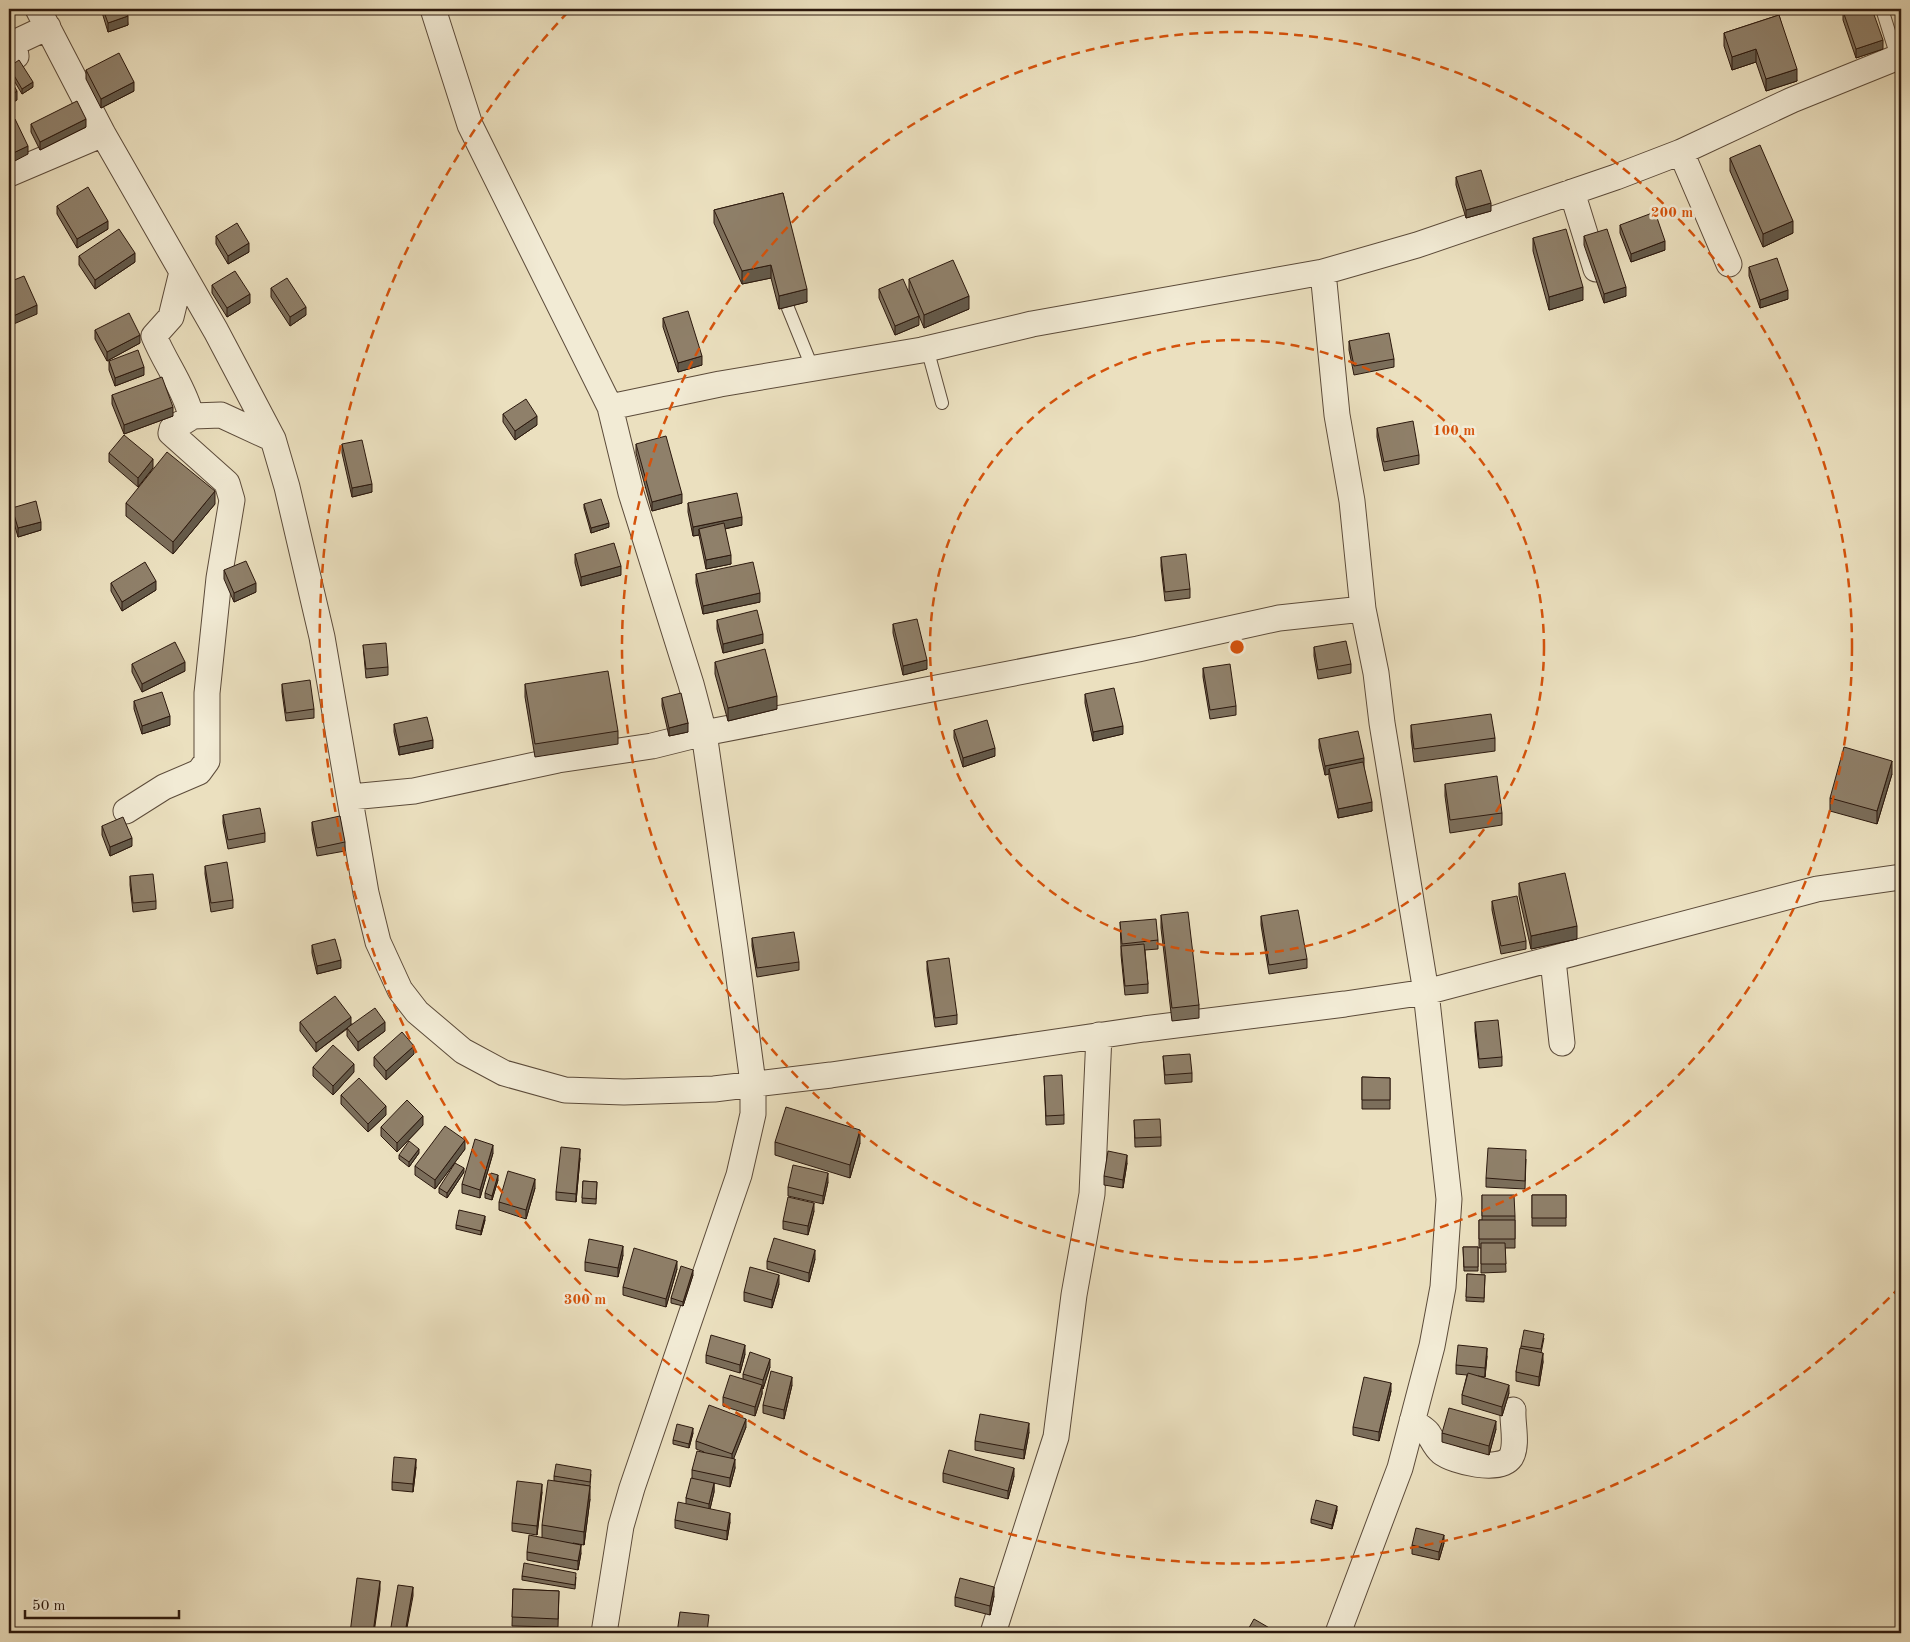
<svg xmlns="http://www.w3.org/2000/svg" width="1910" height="1642" viewBox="0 0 1910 1642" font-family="'Old Standard TT',serif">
  <rect width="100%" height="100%" fill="#ebe0bf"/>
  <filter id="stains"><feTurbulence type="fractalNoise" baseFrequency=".004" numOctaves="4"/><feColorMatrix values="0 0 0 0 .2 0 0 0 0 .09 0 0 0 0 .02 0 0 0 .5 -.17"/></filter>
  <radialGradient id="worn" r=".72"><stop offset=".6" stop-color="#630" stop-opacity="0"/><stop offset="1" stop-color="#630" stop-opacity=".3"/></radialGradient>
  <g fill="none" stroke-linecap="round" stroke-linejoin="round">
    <defs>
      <path id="service" d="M1882,9L1897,57
        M788,308L812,367
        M927,348L942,403"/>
      <path id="minor" d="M38,9L103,134L216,331L273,439L287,487L322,637L366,893L378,942L400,990L417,1012L463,1051L504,1073L565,1090L624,1092L714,1089L831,1075L1144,1029L1345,1004L1426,992L1817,889L1901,877
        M433,9L470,125L610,407
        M9,61L16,56L14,43L48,27
        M1681,152L1729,264
        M9,174L103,134
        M1572,192L1596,269
        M182,272L171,317L154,336C165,363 182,384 190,412L193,416L221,415L273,439
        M1323,272L1337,415L1352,501L1363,609L1376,673L1382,723L1426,992L1449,1199L1443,1287L1432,1346L1400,1468L1338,1633
        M351,797L414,791L558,760L652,746L704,733L1138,649L1279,618L1363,609
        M126,811L164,787L199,772L207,761V693L219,578L232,500L227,483L171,433L172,429L193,416
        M1553,960L1562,1043
        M1412,1421C1417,1425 1424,1428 1428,1433C1432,1439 1435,1447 1441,1452C1454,1462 1500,1473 1511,1457C1518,1445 1512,1423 1513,1410
        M604,1633L621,1526L632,1488L739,1175L753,1114V1083L735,948L704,733L691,684L631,493L610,407L720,384L922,350L1032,324L1323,272L1417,245L1616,177L1681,152L1792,100L1901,56
        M993,1633L1056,1437L1074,1295L1092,1194L1099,1035"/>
    </defs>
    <use href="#service" stroke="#5c4b3a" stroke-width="14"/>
    <use href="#minor" stroke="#5c4b3a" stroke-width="27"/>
    <use href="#service" stroke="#f2ebd5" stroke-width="12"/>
    <use href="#minor" stroke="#f2ebd5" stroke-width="25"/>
  </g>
  <path fill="#7b6e5b" stroke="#2c190e" d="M101,9H126L128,25L108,32Z
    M1843,11L1883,49L1856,58L1843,20Z
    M1779,15L1797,81L1766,91L1756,62L1732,70L1724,46V33Z
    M9,67L33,87L22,94L9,72Z
    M86,70L134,91L101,108L86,79Z
    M31,124L86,127L40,150L31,132Z
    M1730,158L1793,233L1763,247L1730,171Z
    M1456,177L1491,211L1466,218L1456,185Z
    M783,193L807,302L779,309L771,278L742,284L714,223V210Z
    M57,206L108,229L77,248L57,214Z
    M1620,225L1665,250L1631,262L1620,233Z
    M216,236L249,252L228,264L216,244Z
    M1584,236L1626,296L1604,303L1584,245Z
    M1533,238L1583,300L1549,310L1533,251Z
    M79,256L135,262L95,289L79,265Z
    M1749,267L1788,299L1760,308L1749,276Z
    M909,279L969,309L924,328L909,292Z
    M212,285L250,303L227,317L212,293Z
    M271,288L306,315L290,326L271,297Z
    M879,289L919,325L895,335L879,298Z
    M663,318L702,365L678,372L663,327Z
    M95,330L140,343L107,361L95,339Z
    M1349,341L1394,359V367L1354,375L1349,350Z
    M109,361L144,375L115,386L109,370Z
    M112,395L173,416L124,434L112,404Z
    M503,414L537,425L515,440L503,422Z
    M1377,428L1419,455V464L1384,471L1377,437Z
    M342,444L372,492L352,497L342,453Z
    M636,444L682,503L652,511L636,453Z
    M109,453L153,468L138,487L109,462Z
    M126,503L215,504L173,554L126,516Z
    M688,503L742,525L725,529L731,564L706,569L699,535L693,536L688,512Z
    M584,504L609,527L591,533L584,508Z
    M12,508L41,530L18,537L12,516Z
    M575,554L621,575L581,586L575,563Z
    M1161,557L1190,589V598L1165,601L1161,566Z
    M224,570L256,592L234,602L224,579Z
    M696,574L760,602L703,614L696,583Z
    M111,583L156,590L122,611L111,591Z
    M717,620L763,643L723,653L717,629Z
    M893,624L927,669L903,675L893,633Z
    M363,645L388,667V675L366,678Z
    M1314,647L1351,664V673L1318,679L1314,656Z
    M715,662L777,709L728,721L715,674Z
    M132,664L185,671L142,692L132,672Z
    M1203,668L1236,706V715L1210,719L1203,677Z
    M282,684L314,709V718L286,721L282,692Z
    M525,684L618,731V744L535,757L525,697Z
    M1085,694L1123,734L1093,741L1085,703Z
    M662,698L688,732L669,736L662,706Z
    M134,701L170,725L142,734L134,709Z
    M394,724L433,748L399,755L394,732Z
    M1411,725L1495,738V751L1414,762L1411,737Z
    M954,730L995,756L963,767L954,738Z
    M1319,739L1364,767L1372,811L1338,818L1329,778V774L1325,775L1319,748Z
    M1892,774L1877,824L1830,811V798Z
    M1445,784L1502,813V825L1450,833L1445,796Z
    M223,815L265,833V842L228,849L223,823Z
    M312,822L345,842V851L317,856L312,830Z
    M102,826L132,846L110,856L102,835Z
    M205,866L233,900V908L211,912L205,874Z
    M130,876L156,901V909L133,912L130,885Z
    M1519,883L1577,939L1531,949L1519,896Z
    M1492,901L1526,941V949L1501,954L1492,910Z
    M1161,915L1199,1005V1018L1172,1021L1161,928Z
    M1261,916L1307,959V968L1269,974L1261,925Z
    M1120,922L1158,940V949L1145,950L1148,984V993L1125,995L1121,955V946Z
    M752,938L799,962V970L757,977L752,946Z
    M312,945L341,968L317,974L312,953Z
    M927,961L957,1015V1024L935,1027L927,970Z
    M300,1022L351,1024L385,1031L358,1051L347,1036V1029L316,1052L300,1031Z
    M1475,1022L1502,1057V1066L1479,1068L1475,1031Z
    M414,1054L386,1080L374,1066V1057Z
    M1163,1056L1192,1073V1082L1165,1084Z
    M313,1067L354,1072L333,1095L313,1076Z
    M1044,1076L1064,1115V1124L1046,1125Z
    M1362,1077L1390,1078V1109H1362Z
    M341,1095L386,1115L368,1132L341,1104Z
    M1134,1120L1161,1137V1146L1135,1147Z
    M423,1125L397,1152L381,1136V1127Z
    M775,1142L860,1143L850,1178L775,1155Z
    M465,1149L435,1189L415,1175V1166Z
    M419,1153L409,1167L399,1159V1155Z
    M493,1153L480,1198L462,1193V1184Z
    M580,1158L576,1202L556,1200V1192Z
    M1526,1159L1525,1189L1486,1187V1178Z
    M1127,1163L1123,1188L1104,1185V1176Z
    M464,1172L447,1198L439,1193V1188Z
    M498,1180L492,1200L485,1198V1193Z
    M583,1181L597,1182L596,1204L582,1203Z
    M828,1182L823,1204L788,1196V1187Z
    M535,1188L526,1219L499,1210V1202Z
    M1482,1195L1515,1216V1248H1505L1506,1272L1481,1273V1248H1479V1220H1482Z
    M1532,1195H1566V1226H1532Z
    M814,1211L808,1235L783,1229V1221Z
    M485,1220L481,1235L456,1229V1225Z
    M1463,1247H1478V1271H1464Z
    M623,1255L618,1277L585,1271V1262Z
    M815,1259L809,1282L767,1269V1261Z
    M677,1269L666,1307L623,1295V1287Z
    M1467,1274L1485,1275L1484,1302L1466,1301Z
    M693,1275L683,1306L671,1303V1298Z
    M779,1284L772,1308L744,1301V1292Z
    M1544,1338L1541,1353L1543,1362L1539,1386L1516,1381V1372L1521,1346Z
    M745,1354L740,1373L706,1363V1355Z
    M1487,1356L1485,1377L1478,1376L1509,1393L1502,1416L1462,1404V1395L1467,1375L1456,1374V1365Z
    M770,1367L763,1389L762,1388V1394L755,1416L723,1406V1397L743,1379V1374Z
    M792,1385L784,1419L763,1413V1405Z
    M1391,1391L1379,1441L1353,1435V1427Z
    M746,1427L733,1459L735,1468L730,1487L714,1483V1492L710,1509L730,1522L727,1540L675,1528V1520L686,1503V1498L692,1478V1470L704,1452L696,1449V1441Z
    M1496,1429L1489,1455L1442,1442V1433Z
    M1029,1432L1024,1459L975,1450V1441Z
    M693,1433L689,1448L673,1444V1440Z
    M416,1467L413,1492L392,1490V1482Z
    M943,1473L1014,1476L1008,1499L943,1482Z
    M591,1474L590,1486L554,1481V1476Z
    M542,1492L537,1535L512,1531V1523Z
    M590,1499L584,1545L573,1543L581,1553L578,1570L527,1560V1552L542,1537V1525Z
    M1337,1510L1332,1529L1311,1523V1519Z
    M1444,1543L1439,1560L1412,1554V1545Z
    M522,1576L576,1577L575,1589L522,1580Z
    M513,1589L559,1591L558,1627L512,1626Z
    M994,1596L990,1615L955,1606V1597Z"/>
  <path fill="#645a4a" stroke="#2c190e" d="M144,9H156L144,13Z
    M128,16V25L108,32V23Z
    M1883,40V49L1856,58V49Z
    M1756,49V62L1732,70V57Z
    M1797,69V81L1766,91V79Z
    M33,82V87L22,94V89Z
    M134,82V91L101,108V99Z
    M17,91V100L9,105V97Z
    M86,119V127L40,150V142Z
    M28,146V154L9,164V155Z
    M1491,203V211L1466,218V210Z
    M108,221V229L77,248V239Z
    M1793,221V233L1763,247V234Z
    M1665,241V250L1631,262V254Z
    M249,243V252L228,264V256Z
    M135,253V262L95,289V280Z
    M771,265V278L742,284V271Z
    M1583,287V300L1549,310V297Z
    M1626,287V296L1604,303V294Z
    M807,289V302L779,309V296Z
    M1788,290V299L1760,308V300Z
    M250,294V303L227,317V308Z
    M969,296V309L924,328V315Z
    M37,305V314L9,326V318Z
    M306,307V315L290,326V317Z
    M919,316V325L895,335V326Z
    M140,335V343L107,361V352Z
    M702,356V365L678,372V363Z
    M144,367V375L115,386V378Z
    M173,407V416L124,434V425Z
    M537,416V425L515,440V431Z
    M153,459V468L138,487V478Z
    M372,484V492L352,497V488Z
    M215,491V504L173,554V542Z
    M682,494V503L652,511V502Z
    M742,517V525L700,534L699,529V535L693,536V527Z
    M41,522V530L18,537V528Z
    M609,523V527L591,533V528Z
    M731,555V564L706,569V560Z
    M621,566V575L581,586V577Z
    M156,581V590L122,611V602Z
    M256,583V592L234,602V593Z
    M760,593V602L703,614V606Z
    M763,634V643L723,653V644Z
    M927,660V669L903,675V666Z
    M185,662V671L142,692V684Z
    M777,696V709L728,721V708Z
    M170,716V725L142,734V726Z
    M688,723V732L669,736V728Z
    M1123,726V734L1093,741V732Z
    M433,740V748L399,755V747Z
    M995,748V756L963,767V758Z
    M1364,758V767L1329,769V774L1325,775V766Z
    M1892,761V774L1877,824V811Z
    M1372,802V811L1338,818V809Z
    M132,838V846L110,856V847Z
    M1577,926V939L1531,949V936Z
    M341,960V968L317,974V966Z
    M351,1017V1025L316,1052V1043Z
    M385,1022V1031L358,1051V1042Z
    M414,1046V1054L386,1080V1071Z
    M354,1064V1072L333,1095V1086Z
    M386,1106V1115L368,1132V1124Z
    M423,1116V1125L397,1152V1143Z
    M860,1130V1143L850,1178V1165Z
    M465,1140V1149L435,1189V1180Z
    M493,1145V1153L480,1198V1190Z
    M419,1149V1153L409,1167V1162Z
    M580,1149V1158L576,1202V1194Z
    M1127,1155V1163L1123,1188V1180Z
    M464,1168V1172L447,1198V1193Z
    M828,1173V1182L823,1204V1196Z
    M498,1175V1180L492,1200V1196Z
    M535,1179V1188L526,1219V1210Z
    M814,1203V1211L808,1235V1226Z
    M485,1216V1220L481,1235V1231Z
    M623,1246V1255L618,1277V1268Z
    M815,1250V1259L809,1282V1273Z
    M677,1261V1269L666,1307V1299Z
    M693,1270V1275L683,1306V1302Z
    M779,1275V1284L772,1308V1300Z
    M745,1345V1354L740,1373V1365Z
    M1487,1348V1356L1485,1377V1368Z
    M1543,1353V1362L1539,1386V1377Z
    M770,1359V1367L763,1389V1380Z
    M792,1377V1385L784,1419V1410Z
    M1391,1383V1391L1379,1441V1432Z
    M762,1385V1394L755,1416V1407Z
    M1509,1385V1393L1502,1416V1407Z
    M746,1419V1427L732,1463V1454Z
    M1496,1421V1429L1489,1455V1446Z
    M1029,1423V1432L1024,1459V1450Z
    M693,1428V1433L689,1448V1444Z
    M416,1459V1467L413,1492V1484Z
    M735,1459V1468L730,1487V1478Z
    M1014,1468V1476L1008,1499V1491Z
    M714,1483V1492L709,1513V1504Z
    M542,1484V1492L537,1535V1526Z
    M590,1486V1499L584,1545V1532Z
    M1337,1506V1510L1332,1529V1525Z
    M730,1513V1522L727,1540V1531Z
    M1444,1535V1543L1439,1560V1552Z
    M581,1545V1553L578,1570V1561Z
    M380,1581V1590L374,1633H373Z
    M413,1587V1596L406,1633H405Z
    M994,1587V1596L990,1615V1606Z"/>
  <path fill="#8f806a" stroke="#2c190e" d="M103,9H126L128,16L108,23Z
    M1849,9H1872L1883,40L1856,49L1843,11Z
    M1779,15L1797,69L1766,79L1756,49L1732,57L1724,33Z
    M119,53L134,82L101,99L86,70Z
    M19,60L33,82L22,89L9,67Z
    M9,77L17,91L9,97Z
    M77,101L86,119L40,142L31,124Z
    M15,119L28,146L9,155V122Z
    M1760,145L1793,221L1763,234L1730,158Z
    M1481,170L1491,203L1466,210L1456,177Z
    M88,187L108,221L77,239L57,206Z
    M783,193L807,289L779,296L771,265L742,271L714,210Z
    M1655,212L1665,241L1631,254L1620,225Z
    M237,223L249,243L228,256L216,236Z
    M119,229L135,253L95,280L79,256Z
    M1566,229L1583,287L1549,297L1533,238Z
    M1607,229L1626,287L1604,294L1584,236Z
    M1777,258L1788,290L1760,300L1749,267Z
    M953,260L969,296L924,315L909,279Z
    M235,271L250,294L227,308L212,285Z
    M24,276L37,305L9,318V282Z
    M287,278L306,307L290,317L271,288Z
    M903,279L919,316L895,326L879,289Z
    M688,311L702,356L678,363L663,318Z
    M129,313L140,335L107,352L95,330Z
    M1389,333L1394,359L1354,366L1349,341Z
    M138,350L144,367L115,378L109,361Z
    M162,377L173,407L124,425L112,395Z
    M526,399L537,416L515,431L503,414Z
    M1413,421L1419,455L1384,462L1377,428Z
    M124,435L153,459L138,478L109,453Z
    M666,436L682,494L652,502L636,444Z
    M362,440L372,484L352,488L342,444Z
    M167,452L215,491L173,542L126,503Z
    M737,493L742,517L693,527L688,503Z
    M601,499L609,523L591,528L584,504Z
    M36,501L41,522L18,528L12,508Z
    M724,523L731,555L706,560L699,529Z
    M614,543L621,566L581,577L575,554Z
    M1186,554L1190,589L1165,592L1161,557Z
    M246,561L256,583L234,593L224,570Z
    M145,562L156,581L122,602L111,583Z
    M753,562L760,593L703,606L696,574Z
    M757,610L763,634L723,644L717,620Z
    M917,619L927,660L903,666L893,624Z
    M1346,641L1351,664L1318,670L1314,647Z
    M175,642L185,662L142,684L132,664Z
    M386,643L388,667L366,669L363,645Z
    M765,649L777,696L728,708L715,662Z
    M1230,664L1236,706L1210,710L1203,668Z
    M608,671L618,731L535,744L525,684Z
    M310,680L314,709L286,713L282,684Z
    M1114,688L1123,726L1093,732L1085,694Z
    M162,692L170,716L142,726L134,701Z
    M681,693L688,723L669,728L662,698Z
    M1491,714L1495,738L1414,749L1411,725Z
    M427,717L433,740L399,747L394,724Z
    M987,720L995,748L963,758L954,730Z
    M1358,731L1364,758L1325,766L1319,739Z
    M1844,747L1892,761L1877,811L1830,798Z
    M1363,762L1372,802L1338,809L1329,769Z
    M1497,776L1502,813L1450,820L1445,784Z
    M260,808L265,833L228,840L223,815Z
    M340,816L345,842L317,848L312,822Z
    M123,817L132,838L110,847L102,826Z
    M227,862L233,900L211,903L205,866Z
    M1565,873L1577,926L1531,936L1519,883Z
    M153,874L156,901L133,903L130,876Z
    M1517,896L1526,941L1501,946L1492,901Z
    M1298,910L1307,959L1269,965L1261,916Z
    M1188,912L1199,1005L1172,1008L1161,915Z
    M1156,919L1158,940L1122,944L1120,922Z
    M794,932L799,962L757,968L752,938Z
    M335,939L341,960L317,966L312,945Z
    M1144,944L1148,984L1125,986L1121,946Z
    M949,958L957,1015L935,1018L927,961Z
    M335,996L351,1017L316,1043L300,1022Z
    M375,1008L385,1022L358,1042L347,1028Z
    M1498,1020L1502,1057L1479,1059L1475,1022Z
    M402,1032L414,1046L386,1071L374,1057Z
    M333,1045L354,1064L333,1086L313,1067Z
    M1190,1054L1192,1073L1165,1075L1163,1056Z
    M1062,1075L1064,1115L1046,1116L1044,1076Z
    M1362,1077L1390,1078V1100H1362Z
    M359,1078L386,1106L368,1124L341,1095Z
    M407,1100L423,1116L397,1143L381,1127Z
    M786,1107L860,1130L850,1165L775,1142Z
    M1160,1119L1161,1137L1135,1138L1134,1120Z
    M445,1126L465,1140L435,1180L415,1166Z
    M475,1139L493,1145L480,1190L462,1184Z
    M409,1141L419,1149L409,1162L399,1155Z
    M561,1147L580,1149L576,1194L556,1192Z
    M1488,1148L1526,1150L1525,1181L1486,1178Z
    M1108,1151L1127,1155L1123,1180L1104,1176Z
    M455,1163L464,1168L447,1193L439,1188Z
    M793,1165L828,1173L823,1196L788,1187Z
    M508,1171L535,1179L526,1210L499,1202Z
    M491,1173L498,1175L492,1196L485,1193Z
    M583,1181L597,1182L596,1199L582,1198Z
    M1482,1195H1514L1515,1216H1482Z
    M1532,1195H1566V1218H1532Z
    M788,1197L814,1203L808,1226L783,1221Z
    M459,1210L485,1216L481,1231L456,1225Z
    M1479,1220H1515V1239H1479Z
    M774,1238L815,1250L809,1273L767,1261Z
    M589,1239L623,1246L618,1268L585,1262Z
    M1481,1243H1505L1506,1264H1481Z
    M1463,1247H1478V1267H1464Z
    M634,1248L677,1261L666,1299L623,1287Z
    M681,1266L693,1270L683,1302L671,1298Z
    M750,1267L779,1275L772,1300L744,1292Z
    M1467,1274L1485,1275L1484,1298L1466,1297Z
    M1524,1330L1544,1334L1541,1349L1521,1346Z
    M711,1335L745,1345L740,1365L706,1355Z
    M1458,1345L1487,1348L1485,1368L1456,1365Z
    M1520,1348L1543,1353L1539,1377L1516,1372Z
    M750,1352L770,1359L763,1380L743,1374Z
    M771,1371L792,1377L784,1410L763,1405Z
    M1468,1373L1509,1385L1502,1407L1462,1395Z
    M730,1375L762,1385L755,1407L723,1397Z
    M1364,1377L1391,1383L1379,1432L1353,1427Z
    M709,1405L746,1419L732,1454L696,1441Z
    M1449,1408L1496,1421L1489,1446L1442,1433Z
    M980,1414L1029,1423L1024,1450L975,1441Z
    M677,1424L693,1428L689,1444L673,1440Z
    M949,1450L1014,1468L1008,1491L943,1473Z
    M697,1451L735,1459L730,1478L692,1470Z
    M394,1457L416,1459L413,1484L392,1482Z
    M556,1464L591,1470L590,1482L554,1476Z
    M691,1478L714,1483L709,1504L686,1498Z
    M548,1480L590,1486L584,1532L542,1525Z
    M517,1481L542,1484L537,1526L512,1523Z
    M1316,1500L1337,1506L1332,1525L1311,1519Z
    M678,1502L730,1513L727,1531L675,1520Z
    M1416,1528L1444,1535L1439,1552L1412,1545Z
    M529,1535L581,1545L578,1561L527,1552Z
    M524,1563L576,1573L575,1585L522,1576Z
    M357,1578L380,1581L373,1633H350Z
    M960,1578L994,1587L990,1606L955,1597Z
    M398,1585L413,1587L405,1633H390Z
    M513,1589L559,1591L558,1619L512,1617Z
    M680,1612L709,1615L707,1633H677Z
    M1254,1619L1278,1633H1246Z"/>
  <g fill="none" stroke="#d5530c" stroke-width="2.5" stroke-dasharray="9 6">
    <circle cx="1237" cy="647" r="307"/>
    <circle cx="1237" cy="647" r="615"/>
    <path d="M1900 1287A922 922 0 0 1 568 12"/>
  </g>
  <circle cx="1237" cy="647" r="8" fill="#d5530c" stroke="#f2ebd5" stroke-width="2.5"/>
  <g font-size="15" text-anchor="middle" font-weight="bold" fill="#d5530c" stroke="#f2ebd5" stroke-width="5" stroke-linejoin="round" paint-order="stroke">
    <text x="1672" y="217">200 m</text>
    <text x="1454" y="435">100 m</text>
    <text x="585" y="1304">300 m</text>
  </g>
  <rect width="1910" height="1642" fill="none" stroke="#ebe0bf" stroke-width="30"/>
  <rect x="10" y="10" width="1890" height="1622" fill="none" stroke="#2c190e" stroke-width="2.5"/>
  <rect x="15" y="15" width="1880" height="1612" fill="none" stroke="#2c190e"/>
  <path d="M25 1610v8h154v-8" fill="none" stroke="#2c190e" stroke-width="2.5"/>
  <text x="32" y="1610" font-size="15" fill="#2c190e" stroke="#f2ebd5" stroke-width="4" paint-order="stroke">50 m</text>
  <rect width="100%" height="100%" filter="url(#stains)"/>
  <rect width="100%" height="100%" fill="url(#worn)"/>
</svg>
